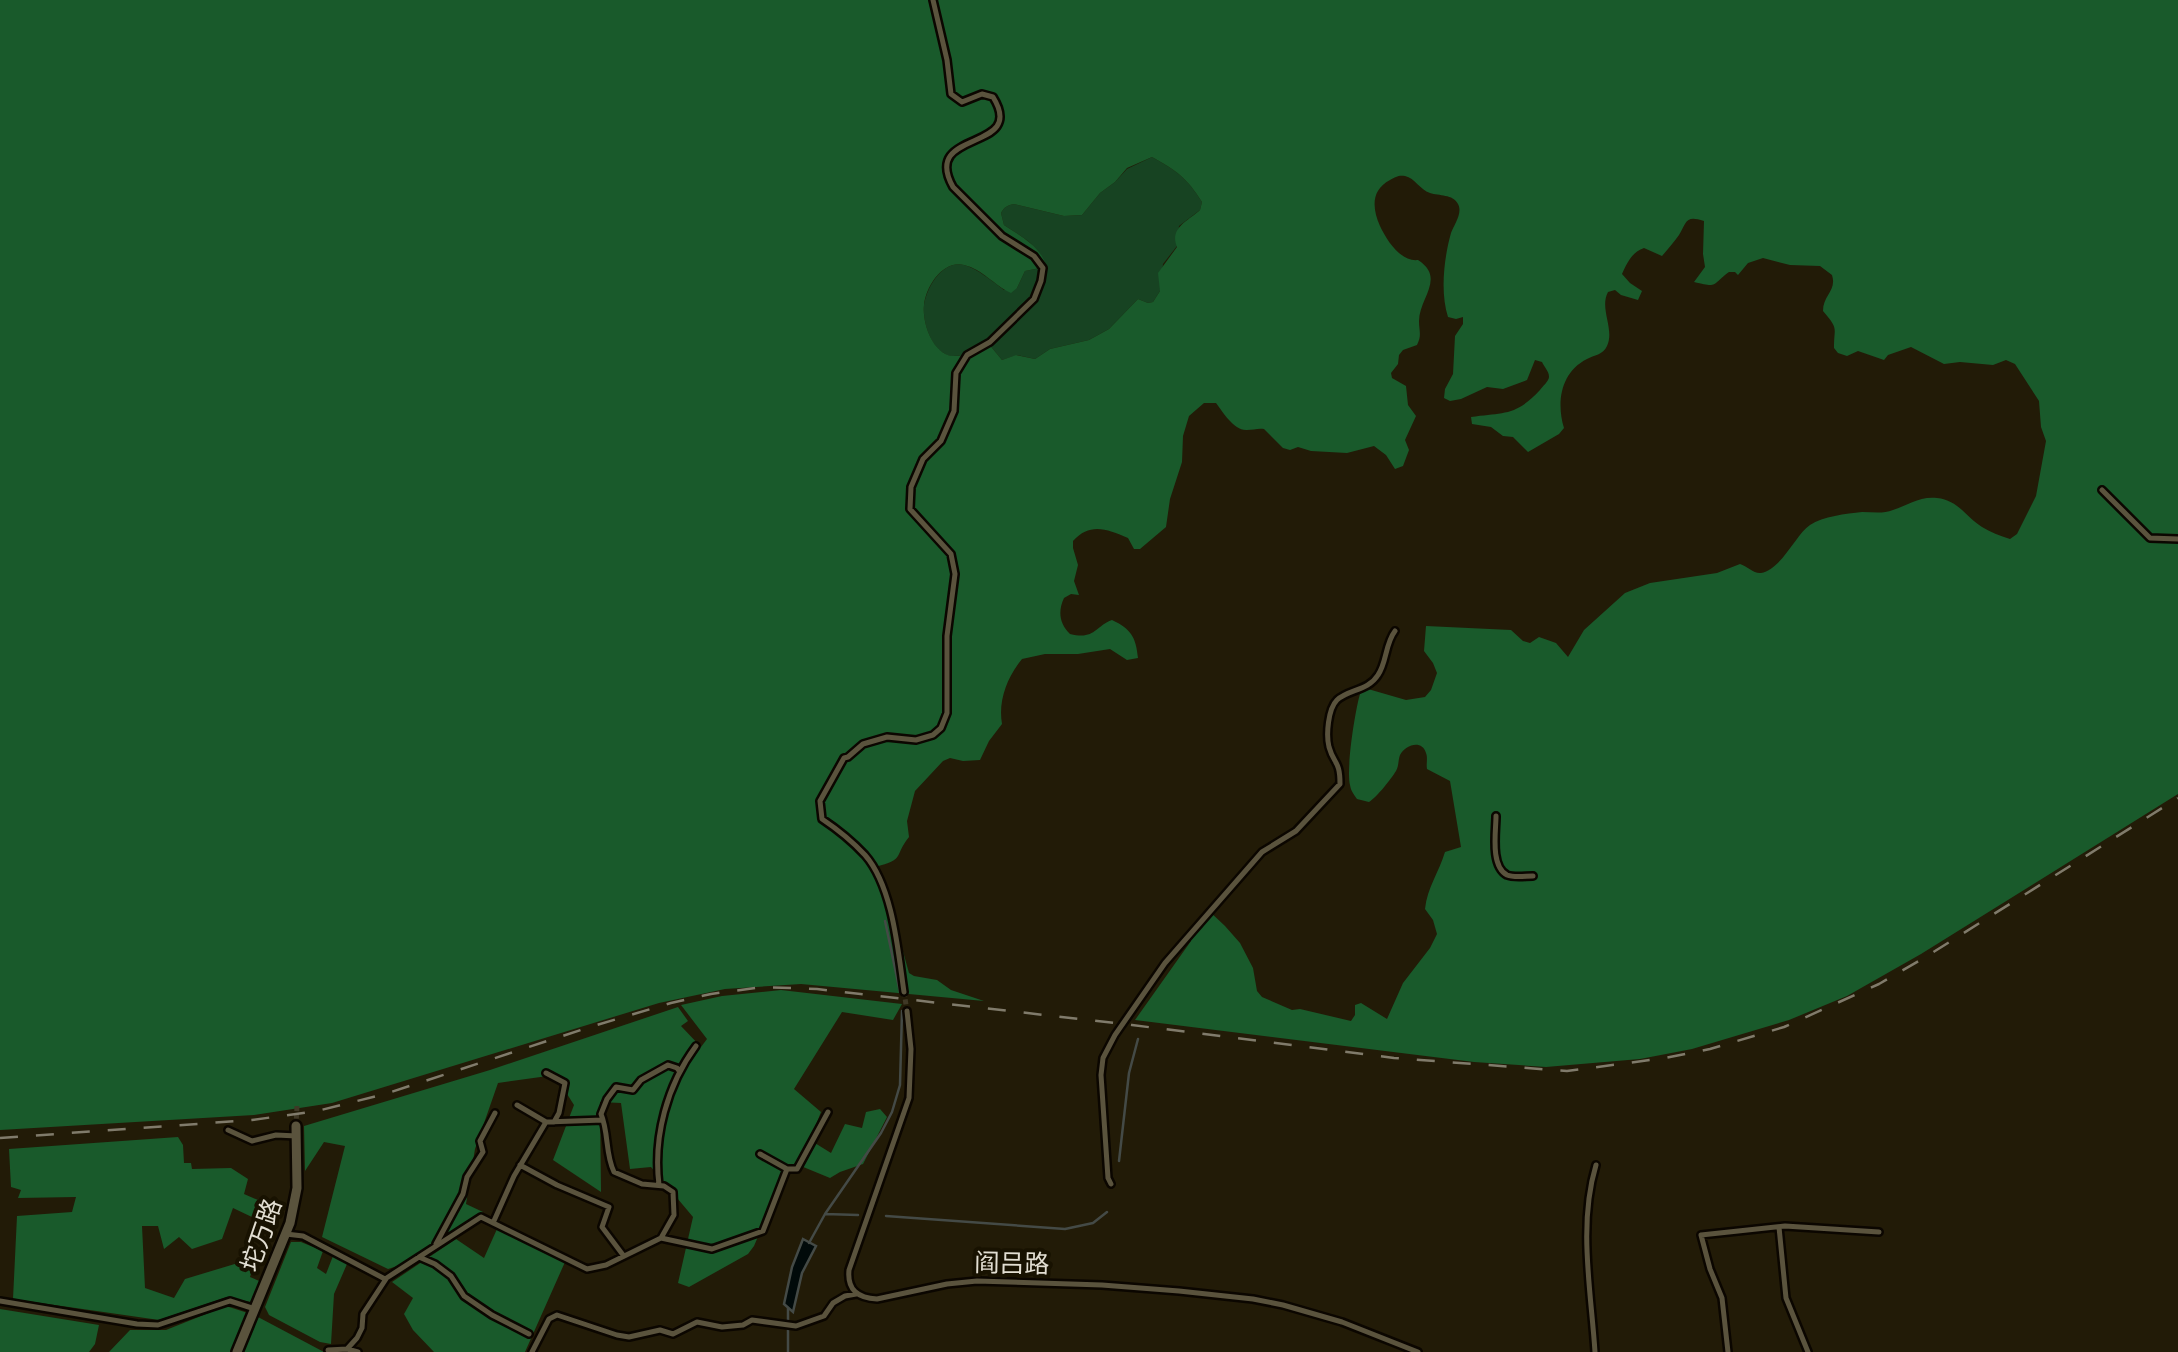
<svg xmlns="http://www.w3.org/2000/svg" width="2178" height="1352" viewBox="0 0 2178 1352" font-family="'Titillium Web','Noto Sans SC',sans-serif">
  <rect width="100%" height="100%" fill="#221b07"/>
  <path fill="#174322" d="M1152,157C1177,171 1187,178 1202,202L1200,210L1179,226L1177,246L1163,264L1160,291L1153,302L1148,303L1138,299L1109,329L1089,340L1050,349L1035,359L1017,355L1002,360L988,343C976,349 965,357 951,356C932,353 922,322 924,305C927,286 943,260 964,265C978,269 992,281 1004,290L1017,288L1025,271L1040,268L1044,264C1040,245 1019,235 1004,225L1001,213C1004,207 1008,205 1014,204L1064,216L1082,215L1100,193L1115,182L1127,169Z"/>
  <path fill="#195a2b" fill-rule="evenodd" d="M0,0H2178V794L1921,954L1847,996L1789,1020L1692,1049L1640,1059L1546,1067L1474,1062L1135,1020L1191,941L1187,935L1208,910L1225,926L1240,943L1253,968L1257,991L1262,997L1292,1010L1300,1009L1351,1021L1355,1015V1005L1361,1003L1387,1019L1403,983L1430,948L1437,934L1433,920L1425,909C1427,888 1439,872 1445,852L1461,847L1450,781L1427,769C1426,764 1428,758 1426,753C1422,739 1405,745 1400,755C1398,760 1399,766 1396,771C1391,779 1377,797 1369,802L1357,799C1353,793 1351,791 1350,785C1346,769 1355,711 1360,694L1368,689L1406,700L1425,697L1431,690L1437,673L1433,663L1424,651L1426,626L1511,630L1523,641L1530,643L1539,637L1556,643L1568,657L1584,630L1625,593L1650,583L1717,573L1740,564C1747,566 1754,574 1761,573C1782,569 1796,534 1810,525C1823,516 1846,514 1862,512C1873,512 1883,514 1893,510C1908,505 1920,496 1937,498C1958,500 1966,517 1982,527C1990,532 2000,536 2010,539L2017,534L2036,496L2046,441L2041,427L2039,401L2015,364L2006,360L1993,365L1960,362L1944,364L1911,347L1888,355L1884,360L1858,351L1847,356L1838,353L1834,348C1834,326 1839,330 1823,311C1823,295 1837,291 1832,275L1820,266L1790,265L1763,258L1748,263L1738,275L1735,272H1729C1711,285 1719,288 1694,282L1705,267L1703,254L1704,221C1685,215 1687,222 1679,235C1674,242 1668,249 1662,256L1644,248C1632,252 1627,263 1622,274L1630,283L1642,291L1638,300L1621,295L1615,290L1608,292C1599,309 1615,329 1607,346C1603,355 1594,355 1587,359C1561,372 1556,402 1564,428L1559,434L1528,452L1513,437L1503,436L1491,427L1472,424L1471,417C1503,412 1515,417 1540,390C1542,387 1549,381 1549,377C1549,371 1544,367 1542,362L1535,360L1527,380L1503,389L1487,387L1461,399L1450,401L1444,398L1445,389L1453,374L1455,336L1463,324V317L1456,319L1448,317C1440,292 1444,258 1451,233C1454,225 1463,213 1458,204C1453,194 1439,196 1430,193C1420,190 1415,178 1405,176C1398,175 1396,177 1390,180C1371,190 1372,208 1380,226C1387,241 1401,262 1418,260C1446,278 1419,298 1419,321C1419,331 1422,335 1417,345L1403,350L1399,355L1398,364L1391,373L1392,378L1406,386L1408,405L1416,416L1405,440L1409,450L1403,466L1395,469L1386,455L1374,446L1347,453L1311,451L1298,447L1290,450L1283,448L1264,429C1258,428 1253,430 1247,430C1234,431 1223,412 1216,403H1204L1189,416L1183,436L1182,462L1170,499L1166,527L1140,549H1134L1128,538C1107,529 1090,522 1073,541V548L1078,565L1074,581L1079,595L1071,594L1064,598C1058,611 1059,623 1070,634C1095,640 1094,627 1112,620C1131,629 1136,637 1138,658L1127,660L1110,649L1078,654H1045L1022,659C1007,677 998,701 1002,724L989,741L980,760L963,761L950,758L943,761L915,791L907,821L909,837C893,857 906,859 875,867L892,912L909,973L914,976L937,980L951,990L984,1001L801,984L725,989L659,1003L332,1103L254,1115L0,1130ZM1152,157C1177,171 1187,178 1202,202L1200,210C1188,221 1169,228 1177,247L1158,273L1160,291L1153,302L1148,303L1138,299L1109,329L1089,340L1050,349L1035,359L1016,355L1002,360L988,343C977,349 965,357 952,356C932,353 922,322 924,305C926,286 943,260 964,265C982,269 995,286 1011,293L1017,288L1025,271L1040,268L1045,263C1039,245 1019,235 1004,225L1001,213C1004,207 1008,205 1014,204L1064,216L1082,215L1100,193L1115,182L1127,168Z
    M781,990L902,1004L893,1020L842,1012L794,1089L821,1112L810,1140L831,1153L845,1124L862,1128L866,1112L880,1109L887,1117L863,1164L840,1172L830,1178L796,1164L788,1166L754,1246L748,1254L689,1287L678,1283L693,1217L651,1167L630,1169L621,1103L600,1102L601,1192L553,1160L574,1105L555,1075L498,1083L475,1149L466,1204L483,1212L404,1264L388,1269L322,1237L345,1146L324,1142L305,1171L304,1126L490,1070L678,1007L688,1021L681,1026L701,1047L707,1039L681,1005L722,996Z
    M178,1137L183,1145L184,1163H191L192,1169L231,1168L248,1179L244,1194L265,1203L254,1218L233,1208L222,1239L192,1249L179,1237L164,1249L158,1226H142L145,1288L174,1298L185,1279L238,1263L242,1255L255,1262L250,1277L264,1283L255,1303L227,1297L159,1320L13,1299L17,1216L72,1212L76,1197L18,1198L21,1190L11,1187L9,1149Z
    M497,1229L565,1262L525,1352H434L413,1330L404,1314L413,1298L392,1282L456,1239L484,1258Z
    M291,1242H301L323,1251L317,1268L326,1274L333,1256L347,1264L334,1294L331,1344L320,1342L269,1315L265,1307Z
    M226,1306L251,1314L235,1352H109L130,1330H166Z
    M0,1309L99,1325L95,1344L89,1352H0Z
    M258,1317L324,1352H244Z"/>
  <path fill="#010a0a" stroke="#444a46" stroke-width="2.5" d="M803,1239L816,1246L802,1273L793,1312L784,1304L792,1267Z"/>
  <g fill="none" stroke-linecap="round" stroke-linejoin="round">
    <path stroke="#444a46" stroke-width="2.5" d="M885,921L900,992
      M1119,1161L1129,1073L1138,1039
      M825,1214L858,1215
      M886,1216L1065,1229L1093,1223L1107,1212
      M809,1243L825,1214L881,1133L892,1112L900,1085L902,1011
      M788,1352V1308"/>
    <path stroke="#3f3825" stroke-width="5" stroke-dasharray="5 2.5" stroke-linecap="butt" d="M904,992L907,1011
      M296,1126L297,1106"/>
    <defs>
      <path id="minor" d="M2102,490L2150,538L2178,539
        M1496,816C1496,831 1490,866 1507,875C1514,878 1525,876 1533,876
        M904,992C898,951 893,887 865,855C852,841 837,829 822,819L820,801L844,758L848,757L863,744L887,737L916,740L933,735L941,728L947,713V636L955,574L951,554L910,509L911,487L923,459L941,441L954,411L956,373L967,355L990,342L1034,299L1041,281L1043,268L1034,256L1002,236L953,187C920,128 1028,153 993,97L982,94L962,102L951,94L947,60L933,0
        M907,1011L911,1049L909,1098L849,1270C847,1290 858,1298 877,1299L947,1284L977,1281L1102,1285L1179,1291L1253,1299L1283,1305L1342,1322L1418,1352
        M546,1073L565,1083L559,1113L554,1122
        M517,1105L546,1122L603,1120
        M228,1130L252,1141L276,1135L297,1136
        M760,1154L787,1169H797L828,1112
        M520,1165L557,1185L609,1207L602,1227L623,1255
        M1111,1184L1108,1178L1101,1075L1103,1058L1115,1035L1165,963L1262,852L1296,831L1340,784C1340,760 1334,765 1329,747C1326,735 1328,709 1337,700C1349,689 1368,691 1378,675C1387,662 1385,644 1395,631
        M659,1185C653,1137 667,1085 696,1046
        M493,1223L514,1176L546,1122
        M1779,1227L1786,1298L1808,1352
        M286,1234L303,1236L385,1279L481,1217L587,1269L606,1265L661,1238L712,1249L763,1231L787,1169
        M661,1238L674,1215L673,1192L664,1186L642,1184L614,1172C605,1154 609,1133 601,1114L607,1099L616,1087L633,1090L641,1080L668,1065L677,1068L680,1072
        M436,1244L463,1194L467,1177L483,1152L480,1141L495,1113
        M419,1257L435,1264L451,1276L464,1296L492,1315L529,1334
        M0,1301L137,1324L158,1325L230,1301L255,1309
        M347,1349L357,1338L362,1328L363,1314L386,1279
        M328,1350L347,1349L358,1352
        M532,1352L549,1319L557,1315L617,1335L629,1337L660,1330L673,1334L697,1322L722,1327L743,1325L752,1320L796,1326L824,1316L833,1303L845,1296L856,1294
        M1595,1352C1591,1290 1578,1225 1596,1165
        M1728,1352L1722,1298L1710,1269L1701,1235L1785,1226L1879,1232"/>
      <path id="secondary" d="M237,1352L290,1223L297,1188L296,1126"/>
    </defs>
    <use href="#minor" stroke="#0b0600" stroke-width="10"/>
    <use href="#secondary" stroke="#0b0600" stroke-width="14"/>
    <use href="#minor" stroke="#5a533d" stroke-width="5"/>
    <use href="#secondary" stroke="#5a533d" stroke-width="9"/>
    <path stroke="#807b6b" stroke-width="2.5" stroke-dasharray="18 18" stroke-linecap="butt" d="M0,1138L252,1120L317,1111L385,1094L590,1027L671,1003L711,994L762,987L817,989L1132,1025L1394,1058L1567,1071L1665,1058L1710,1049L1784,1027L1879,984L1924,958L2178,798"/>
  </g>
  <g text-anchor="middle" stroke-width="8" stroke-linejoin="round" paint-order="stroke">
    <g font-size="25" fill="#e2ded2" stroke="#181201">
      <text transform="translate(261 1235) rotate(-71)" y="9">坨万路</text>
      <text transform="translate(1012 1263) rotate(1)" y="9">阎吕路</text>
    </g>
  </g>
</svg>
